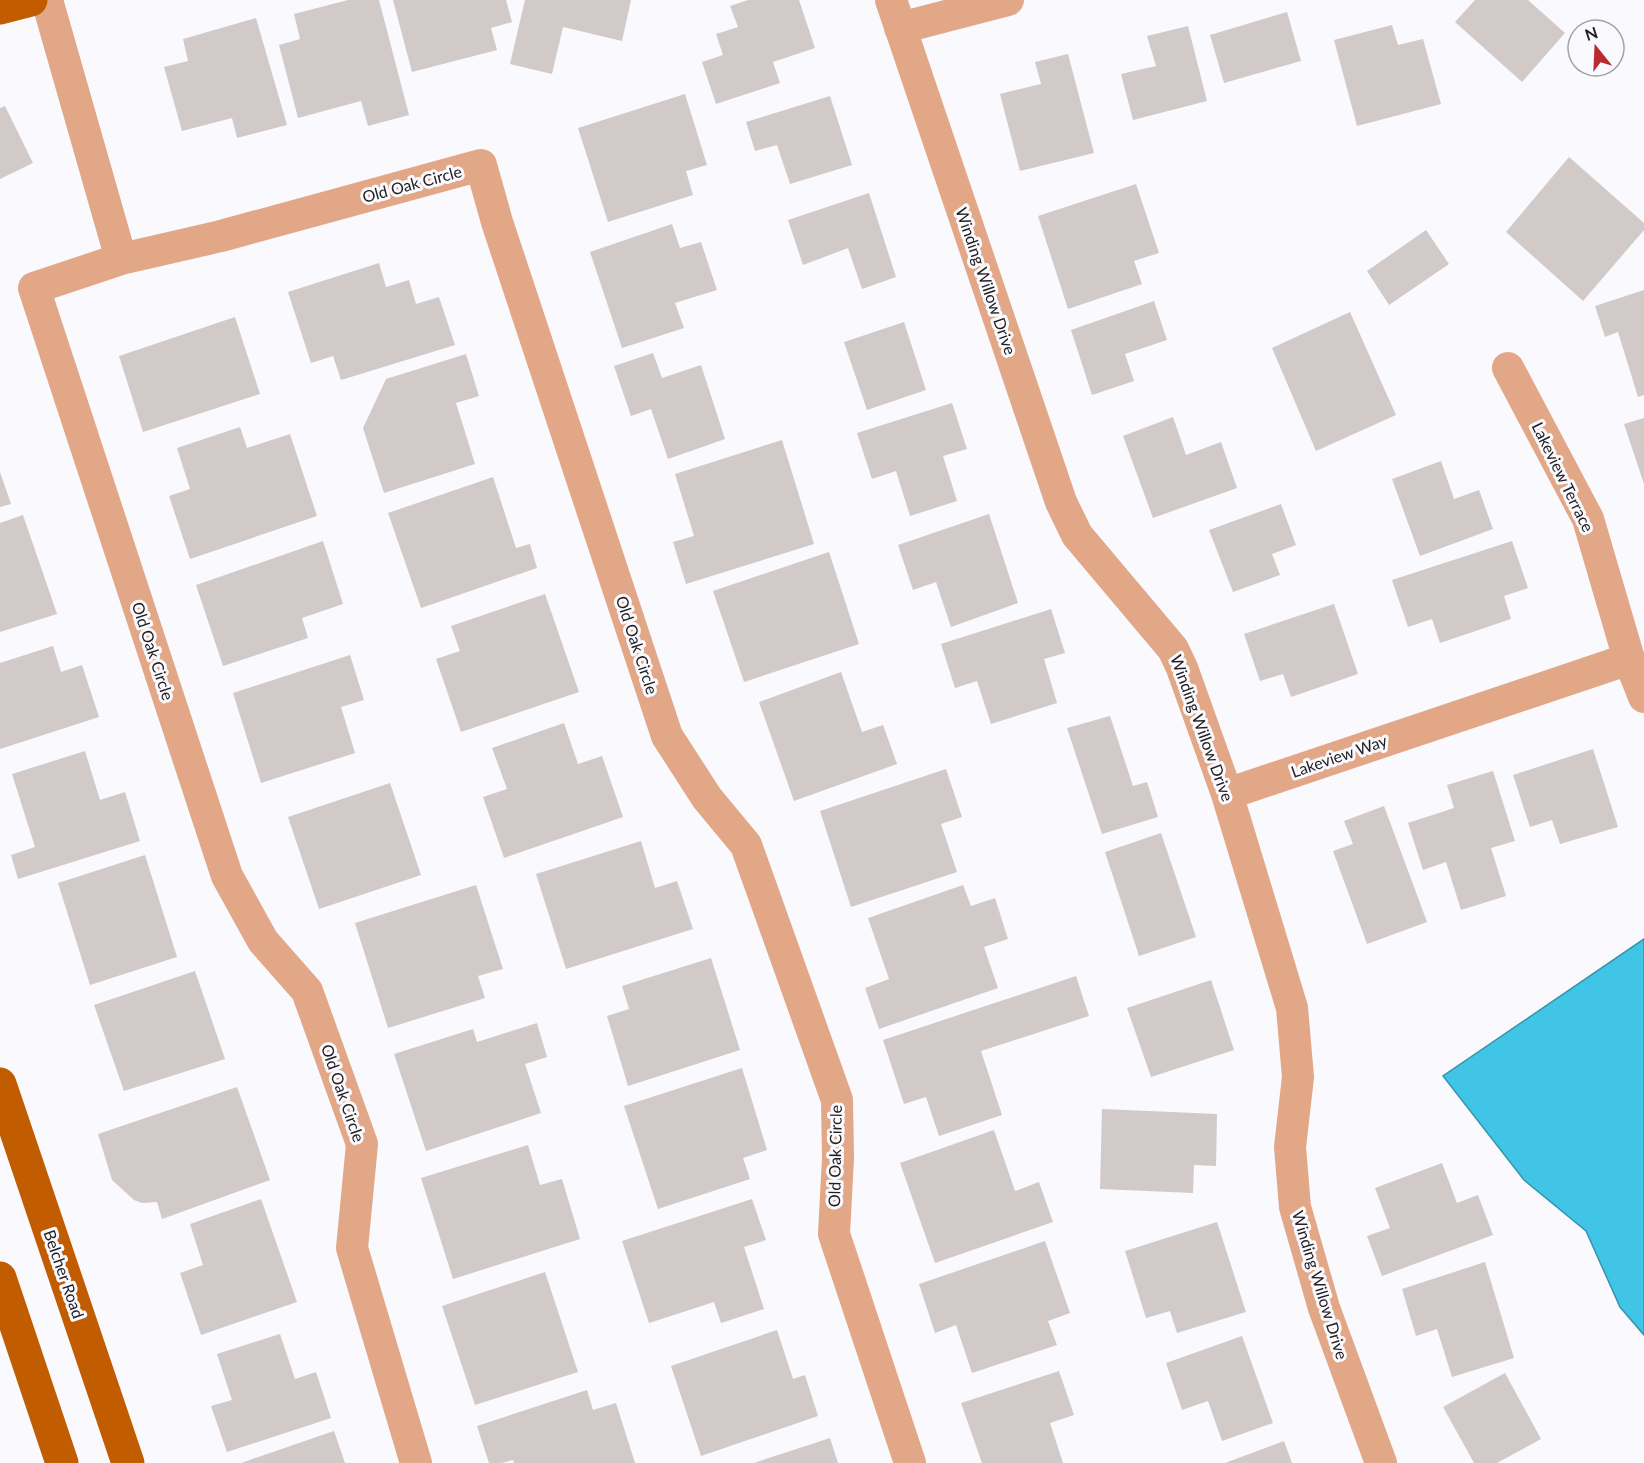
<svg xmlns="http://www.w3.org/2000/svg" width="1644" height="1463" viewBox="0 0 1644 1463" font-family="Lato,sans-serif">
  <rect width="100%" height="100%" fill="#f9f9fe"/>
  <path fill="#40c5e6" stroke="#3694ac" stroke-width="1.5" d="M1644,939V1335L1620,1307L1586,1231L1524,1180L1443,1076Z"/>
  <path fill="#d2cac9" d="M348,0H379L409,115L368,126L361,101L298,118L279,45L300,39L294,14Z
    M393,0H506L512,22L491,28L497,50L412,72Z
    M525,0H631L622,41L563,27L552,74L510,64Z
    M748,0H799L815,48L773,62L780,83L716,104L702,62L723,55L716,34L738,27L730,6Z
    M1475,0H1528L1565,33L1522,82L1455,22Z
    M1287,12L1301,61L1224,83L1210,35Z
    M256,18L287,125L237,138L232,118L182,131L164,67L188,61L183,39Z
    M1392,25L1398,45L1423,39L1441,104L1357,126L1334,40Z
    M1188,26L1207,101L1133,120L1121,74L1156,66L1147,36Z
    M1068,54L1094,153L1020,171L1000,94L1041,84L1035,62Z
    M685,94L707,165L686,171L693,195L608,222L578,128Z
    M830,96L852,165L790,184L777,145L755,151L746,122Z
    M5,106L33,163L0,179V108Z
    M1569,157L1644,223V230L1583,301L1506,232Z
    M1136,184L1159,253L1134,261L1142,284L1068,309L1038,216Z
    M869,193L896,277L862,289L848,248L803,265L788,220Z
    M672,224L680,248L701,242L717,290L675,303L684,328L622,348L590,252Z
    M1426,230L1449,264L1389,305L1367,271Z
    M379,263L386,287L409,280L416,304L439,297L455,345L341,380L333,356L311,363L288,292Z
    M1644,290V395L1638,397L1618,332L1605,337L1595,306Z
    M1154,301L1167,340L1125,354L1134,381L1092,395L1071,330Z
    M1350,312L1396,415L1316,451L1272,348Z
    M235,317L260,394L143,432L119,356Z
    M904,322L926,390L867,410L844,342Z
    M653,353L662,378L701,365L725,439L668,459L651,409L631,416L614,366Z
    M466,354L479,396L456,403L475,464L384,493L363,428L386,379Z
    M952,403L967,449L943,456L957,501L910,516L896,471L872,479L857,433Z
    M1173,417L1186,455L1221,442L1237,488L1153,518L1123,436Z
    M1644,418V484L1624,424Z
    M240,427L247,448L290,434L317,516L190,559L169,496L190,489L177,448Z
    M782,440L814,544L686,584L673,542L694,536L675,474Z
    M1441,461L1454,499L1479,490L1493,529L1420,556L1392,479Z
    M0,472L11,504L0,507Z
    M493,477L516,548L530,544L537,568L421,608L388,513Z
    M1281,504L1296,545L1272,554L1280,575L1233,592L1209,530Z
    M989,514L1018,603L951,627L936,582L913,590L898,545Z
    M23,515L57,614L0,632V523Z
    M323,541L343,604L302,618L308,638L223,666L196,585Z
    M1512,541L1528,588L1504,596L1511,619L1440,643L1432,619L1408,627L1392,580Z
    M829,552L859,644L744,682L713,591Z
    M545,594L579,692L461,732L436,659L460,651L451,626Z
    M1334,604L1358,674L1291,697L1283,674L1260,681L1244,634Z
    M1051,609L1065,653L1044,659L1057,703L991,724L977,681L955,688L941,644Z
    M53,646L61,672L82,665L99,717L0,749V663Z
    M350,655L364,700L341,707L355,753L261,783L233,693Z
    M841,672L862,732L883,725L897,764L794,801L759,702Z
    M1110,716L1133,786L1147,782L1158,817L1102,834L1067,728Z
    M564,723L578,764L602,756L623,817L504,858L483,797L507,789L492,748Z
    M1593,749L1618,827L1560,844L1552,820L1530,827L1513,775Z
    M85,751L100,800L125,792L140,841L18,879L11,855L35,847L12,774Z
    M946,769L962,817L941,824L957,872L851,907L820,811Z
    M1493,771L1515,841L1491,848L1506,896L1461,910L1446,862L1423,870L1408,823L1454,808L1447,785Z
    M390,783L421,875L319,909L288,817Z
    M1384,806L1427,922L1367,944L1333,851L1353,844L1344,821Z
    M1161,833L1196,937L1139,956L1105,852Z
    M641,841L655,888L677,881L693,929L566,969L536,874Z
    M145,855L177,957L90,985L58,883Z
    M476,885L503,969L478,976L485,998L388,1028L355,923Z
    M963,885L971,906L995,898L1008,939L984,947L998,988L879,1029L865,988L889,979L868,918Z
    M711,958L740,1050L628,1086L607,1016L629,1009L622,986Z
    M195,971L225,1059L124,1091L94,1005Z
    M1076,976L1089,1016L981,1051L1002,1115L939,1136L926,1097L904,1104L883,1040Z
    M1211,980L1234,1050L1151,1077L1127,1008Z
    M537,1023L547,1057L525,1064L541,1113L426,1151L394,1054L473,1029L477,1042Z
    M742,1068L767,1150L743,1158L750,1179L658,1209L624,1106Z
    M237,1087L270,1180L162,1219L157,1202L142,1203L134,1200L112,1180L98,1134Z
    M1102,1109L1217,1114L1216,1166L1194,1165L1193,1193L1100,1189Z
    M994,1130L1015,1191L1039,1182L1053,1222L935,1263L900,1163Z
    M528,1145L540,1185L562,1179L580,1239L453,1279L421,1178Z
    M1442,1163L1457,1203L1478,1195L1493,1235L1382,1276L1367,1236L1390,1228L1375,1188Z
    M261,1199L297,1302L201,1335L180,1273L203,1265L190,1224Z
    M752,1199L766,1240L744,1247L764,1309L721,1323L714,1302L649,1323L622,1241Z
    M1217,1222L1246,1312L1177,1333L1170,1311L1146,1318L1125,1251Z
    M1045,1241L1070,1313L1048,1321L1057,1345L972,1373L956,1325L935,1333L919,1284Z
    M1485,1262L1514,1358L1452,1377L1437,1329L1416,1336L1402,1289Z
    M545,1272L578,1372L475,1405L442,1306Z
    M777,1330L793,1379L805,1375L818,1416L701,1456L671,1366Z
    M280,1334L295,1379L316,1372L331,1418L227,1452L211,1406L232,1400L217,1354Z
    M1242,1336L1273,1423L1222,1441L1208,1401L1182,1410L1166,1363Z
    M1059,1371L1074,1415L1050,1423L1063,1463H982L961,1403Z
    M1505,1373L1541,1439L1497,1463H1474L1443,1407Z
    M587,1390L593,1410L616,1403L635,1463H514L513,1460L502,1463H489L477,1426Z
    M334,1431L345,1463H241Z
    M830,1438L838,1463H754Z
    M1284,1441L1292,1463H1225Z"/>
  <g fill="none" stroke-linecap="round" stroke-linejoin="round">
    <path stroke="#e1a786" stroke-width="32" d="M47,0L121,259
      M891,0L1061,502L1077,535L1173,649L1182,668L1227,794L1292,1008L1298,1077L1290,1147L1295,1207L1324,1308L1381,1463
      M900,28L1008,0
      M1508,368L1588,519L1629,659L1644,697
      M1227,794L1629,659
      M416,1463L352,1248L362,1144L307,991L263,941L227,876L34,288L121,259L221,236L481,165L497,222L667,736L707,798L746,845L837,1100L838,1158L834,1234L910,1463"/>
    <path stroke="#c25c00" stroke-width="33" d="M0,8L31,0
      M0,1084L128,1463
      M0,1278L62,1463"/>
  </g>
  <g text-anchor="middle" stroke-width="6" stroke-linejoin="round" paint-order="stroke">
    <g font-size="16" fill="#202023" stroke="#f9f9fe">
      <text transform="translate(412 184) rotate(-15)" y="6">Old Oak Circle</text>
      <text transform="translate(986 281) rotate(71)" y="6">Winding Willow Drive</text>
      <text transform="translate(1563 477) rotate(64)" y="6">Lakeview Terrace</text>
      <text transform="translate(637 645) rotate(72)" y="6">Old Oak Circle</text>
      <text transform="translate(153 651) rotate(72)" y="6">Old Oak Circle</text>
      <text transform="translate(1202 728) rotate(70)" y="6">Winding Willow Drive</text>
      <text transform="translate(1339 756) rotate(-19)" y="6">Lakeview Way</text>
      <text transform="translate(343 1093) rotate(71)" y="6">Old Oak Circle</text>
      <text transform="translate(835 1156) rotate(-89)" y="6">Old Oak Circle</text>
      <text transform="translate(64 1274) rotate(71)" y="6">Belcher Road</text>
      <text transform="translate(1320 1285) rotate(73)" y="6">Winding Willow Drive</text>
    </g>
  </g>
  <g transform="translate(1596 48) rotate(342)"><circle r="28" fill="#f9f9fe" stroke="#a2a2a6" stroke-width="1.5"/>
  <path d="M0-4.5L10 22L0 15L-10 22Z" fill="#ba2a32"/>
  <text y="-9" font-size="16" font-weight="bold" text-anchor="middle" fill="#202023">N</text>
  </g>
</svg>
